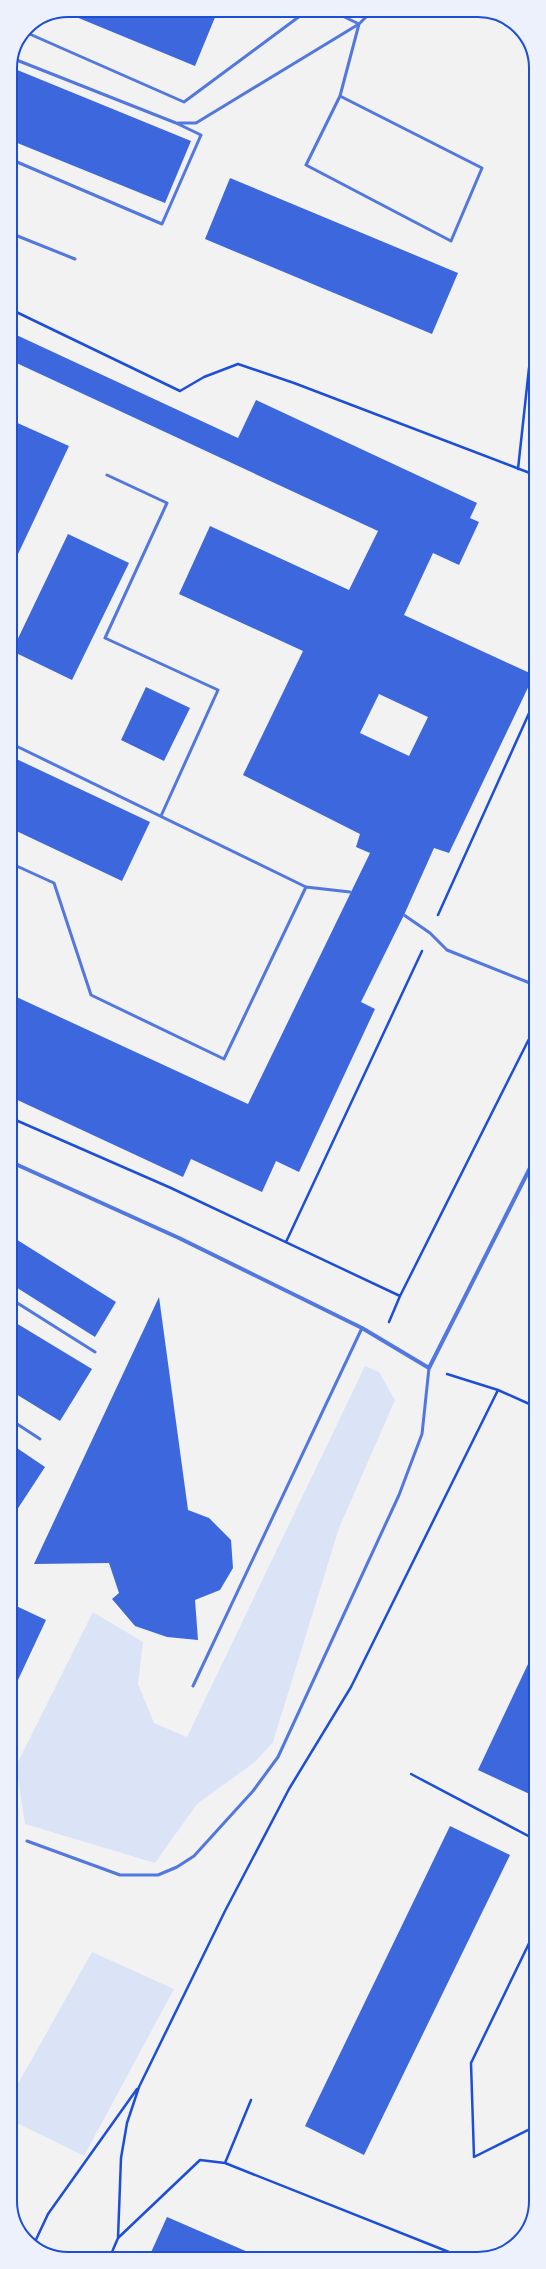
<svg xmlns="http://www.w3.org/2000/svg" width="546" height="2269" viewBox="0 0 546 2269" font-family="Mulish,sans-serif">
  <rect width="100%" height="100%" fill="#f2f2f2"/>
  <path fill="#dbe4f7" d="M365,1366L379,1372L395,1400L339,1528L273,1742L255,1762L197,1804L155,1863L25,1824L16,1766L93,1612L143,1642L138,1684L154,1723L187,1737Z
    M92,1952L174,1989L84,2156L11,2120V2096Z"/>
  <path fill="#3d67dc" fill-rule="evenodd" d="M68,10H218L195,66L64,12Z
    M10,67L191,141L165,203L10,140Z
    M230,178L458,273L432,334L205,239Z
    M10,332L238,438L256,400L477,503L470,518L479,522L459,565L433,553L404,615L534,675L449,853L434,848L404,915L361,1002L375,1009L299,1172L276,1161L262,1192L191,1159L183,1177L11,1097L10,994L248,1104L370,853L356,847L360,834L243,775L303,651L179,594L210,526L349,590L378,531L10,360ZM379,694L428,717L409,756L360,733Z
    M13,421L69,446L10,571V428Z
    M68,534L129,563L72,680L12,651Z
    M146,687L190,708L164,761L121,740Z
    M10,756L150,822L122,881L10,828Z
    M11,1236L116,1302L95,1337L11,1284Z
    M159,1297L188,1510L209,1518L231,1540L233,1568L220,1590L195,1600L198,1640L167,1637L135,1626L112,1599L119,1593L109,1563L34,1564Z
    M11,1320L92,1369L60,1421L11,1391Z
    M11,1444L45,1467L11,1519Z
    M12,1604L46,1620L11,1695V1607Z
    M536,1647V1797L478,1770Z
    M450,1826L510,1855L364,2155L305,2126Z
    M167,2217L262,2258L148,2259Z"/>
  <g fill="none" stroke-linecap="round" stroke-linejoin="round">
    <path stroke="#1d4ed8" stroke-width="2.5" d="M10,309L180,391L204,377L238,364L294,383L535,475
      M518,469L529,368
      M438,915L535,700
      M11,1118L171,1188L400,1296
      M286,1242L422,951
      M389,1322L400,1296L535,1027
      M447,1374L498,1390L536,1407
      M411,1774L536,1840
      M536,1929L471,2063L474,2157L536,2126
      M225,2163L251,2100
      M118,2238L200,2160L225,2163L464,2258
      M33,2246L48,2214L137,2089
      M109,2259L118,2238L121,2158L127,2123L139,2087L225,1911L289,1789L351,1687L498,1390"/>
    <path stroke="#5277de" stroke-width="3" d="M330,10L359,24
      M25,32L184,102L308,10
      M340,96L306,165L451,241L482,168L340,96L359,24
      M178,123H196L359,24L373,10
      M10,159L162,224L201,135L176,123L14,59
      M10,233L75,259
      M530,351L535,343
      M107,475L167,503L105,638L218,690L161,816
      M10,743L306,887L350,892
      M10,863L54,883L91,995L224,1059L306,887
      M404,915L430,933L447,950L535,985
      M11,1299L95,1352
      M11,1420L40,1439
      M193,1686L362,1328
      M27,1841L120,1875H158L177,1867L194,1856L253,1791L278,1757L399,1495L422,1434L429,1368"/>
    <path stroke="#5277de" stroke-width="4" d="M11,1162L179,1238L362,1328L429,1368L535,1158"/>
  </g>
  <path d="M0 0H546V2269H0ZM68 17H478A51 51 0 0 1 529 68V2201A51 51 0 0 1 478 2252H68A51 51 0 0 1 17 2201V68A51 51 0 0 1 68 17Z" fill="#edf1fc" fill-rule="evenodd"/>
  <path fill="none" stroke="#1d4ed8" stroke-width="2" d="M68 17H478A51 51 0 0 1 529 68V2201A51 51 0 0 1 478 2252H68A51 51 0 0 1 17 2201V68A51 51 0 0 1 68 17Z"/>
</svg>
